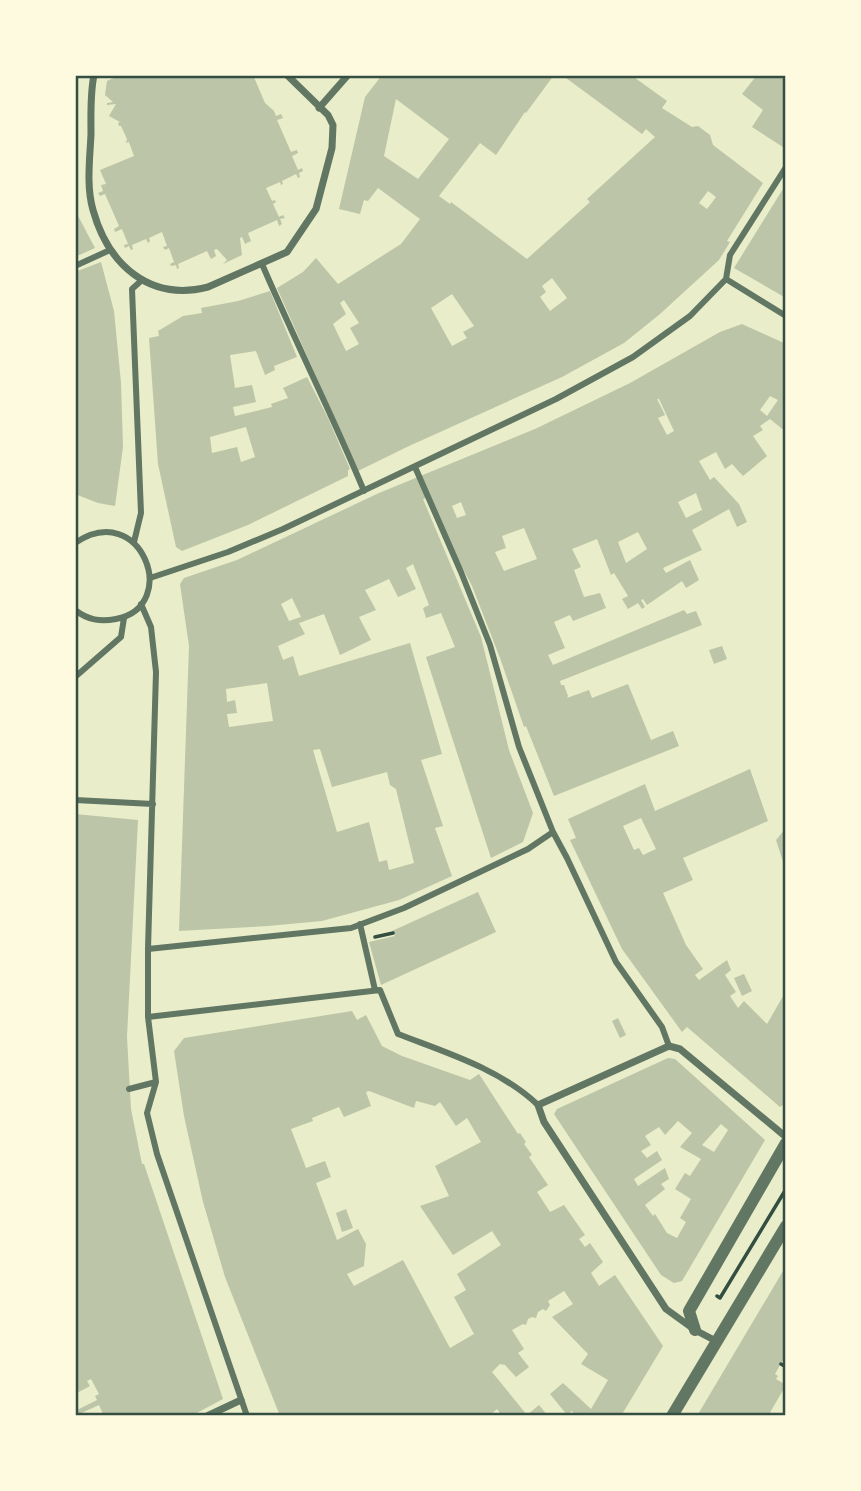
<svg xmlns="http://www.w3.org/2000/svg" width="861" height="1491" viewBox="0 0 861 1491" font-family="'Playfair Display',serif">
  <rect width="100%" height="100%" fill="#e9edc9"/>
  <path fill="#bcc5a7" fill-rule="evenodd" d="M111,75H253L265,103L274,111L276,116L281,114L283,118L277,120L291,152L297,150L298,153L292,156L298,170L302,168L303,171L299,173L300,177L298,178L296,174L282,181L283,184L281,185L280,182L266,188L272,201L275,200L276,202L273,204L279,217L283,215L285,218L280,219L282,224L279,226L277,220L248,233L251,241L245,244L242,237L240,238L242,255L223,264L227,260L217,249L214,250L216,256L211,259L207,251L178,264L179,268L177,269L176,265L171,266L170,264L174,262L169,248L165,250L163,247L167,246L162,232L149,238L150,241L148,243L146,239L132,245L133,249L131,250L129,246L125,248L124,245L128,244L122,229L115,232L114,229L119,226L105,194L100,196L98,193L103,191L101,185L106,184L100,170L134,156L129,142L126,143L127,139L121,126H119L118,123L120,122L109,116L116,104L107,105V103L113,102L105,95L107,81L116,77Z
    M382,75H554L526,113L525,112L496,155L480,143L439,196L450,204L451,202L527,259L590,202L587,199L655,137L646,129L642,134L562,75H631L667,101L662,108L692,127L698,126L710,135L713,145L763,183L727,241L730,242L719,260L660,314L624,343L562,377L409,446L358,471L277,288L303,272L316,258L338,284L401,244L420,219L378,188L368,201L364,200L360,214L339,209L365,97ZM396,99L449,139L418,179L384,156ZM708,191L716,197L707,209L699,203ZM552,278L567,298L550,311L540,297L546,292L542,286ZM452,294L474,326L463,332L467,338L452,346L431,308ZM344,300L359,323L350,328L359,344L346,351L333,324L346,314L340,303Z
    M757,75H786V149L752,127L763,110L742,94Z
    M786,184V298L734,268Z
    M77,214L95,248L75,257V215Z
    M101,262L114,311L121,383L123,447L115,506L98,503L75,494V272Z
    M270,291L297,357L274,366L275,370L265,375L256,351L230,355L235,388L252,385L256,402L233,407L235,416L272,407L271,404L288,398L283,388L307,377L328,418L350,469L348,470V476L248,525L182,551L176,547L158,464L149,338L159,336L158,331L183,316L202,313L201,308L238,301ZM246,427L255,457L241,462L237,447L212,453L210,437Z
    M742,324L786,344V432L770,419L760,426L763,430L753,436L767,456L743,476L732,464L725,469L716,452L699,461L710,480L714,477L739,504L747,522L737,527L729,509L692,530L702,550L663,568L666,573L690,560L699,580L686,588L682,581L647,605L643,599L641,600L645,607L642,609L638,603L628,609L622,599L628,596L614,573L611,575L597,539L572,549L581,567L574,570L584,597L600,593L606,608L573,621L570,615L554,622L565,648L548,655L553,665L684,610L687,614L696,611L702,625L560,681L561,685H564L568,696L567,698L589,690L592,698L628,684L651,740L673,731L679,746L554,796L526,726L524,727L500,658L472,586L426,498L423,499L481,637L509,750L533,813L523,842L491,858L426,657L455,647L441,613L426,618L423,608L429,605L413,564L406,568L416,589L398,597L389,579L365,590L376,610L359,617L371,640L340,655L324,614L299,623L305,634L278,646L283,660L293,656L299,676L410,643L442,754L421,760L443,826L435,828L452,876L399,900L322,921L268,926L179,931L189,646L180,584L184,578L237,560L379,493L535,429L630,383L720,332ZM770,396L778,400L767,416L760,410ZM657,399H659L674,431L667,435L658,418L665,415ZM696,493L702,510L686,518L678,502ZM461,502L466,515L457,518L452,506ZM524,528L537,559L504,571L495,552L506,548L502,536ZM638,532L647,549L626,563L618,542ZM292,598L301,617L289,621L281,604ZM267,683L273,721L229,727L227,714L237,713L235,700L227,702L226,689ZM320,749L332,787L387,772L390,785L396,789L414,863L389,870L387,860L379,862L369,822L337,832L313,750Z
    M722,646L727,659L714,664L709,650Z
    M750,769L768,821L683,858L693,880L663,893L686,945L703,969L695,975L699,980L727,960L731,970L725,975L736,992L730,996L738,1008L744,1001L767,1024L786,991V1103L780,1107L687,1027L682,1032L622,949L570,840L576,838L568,819L645,784L655,811ZM641,818L656,849L643,855L639,848L634,850L623,826Z
    M75,814L138,820L127,1037L131,1109L142,1164H144L223,1399L191,1416H104L99,1405L75,1416V1411L97,1400L95,1396L99,1394L91,1379L87,1381L90,1386L75,1394Z
    M786,828V867L785,868L776,840Z
    M478,892L496,932L381,985L369,942L395,936L392,931Z
    M744,974L752,991L742,996L734,978Z
    M352,1011L357,1020L366,1015L382,1046L402,1056L470,1080L479,1074L518,1134L520,1133L526,1142L524,1144L532,1155L529,1157L548,1185L537,1192L541,1198L550,1212L564,1205L585,1235L579,1239L585,1247L590,1243L603,1262L591,1273L599,1286L615,1275L663,1346L621,1416H576L572,1411L567,1415L550,1394L563,1383L591,1409L608,1380L581,1364L588,1354L552,1317L573,1304L564,1291L548,1301L550,1305L546,1311L543,1309L538,1312L536,1318L532,1317L528,1319L526,1325L523,1324L512,1330L524,1349L518,1353L529,1367L516,1377L505,1365L500,1364L492,1372L527,1415L539,1405L548,1416H502L497,1409L489,1416H280L225,1277L203,1202L184,1116L174,1051L184,1038ZM369,1091L414,1108L416,1101L435,1106L440,1102L456,1126L467,1118L481,1142L435,1166L449,1196L420,1206L453,1255L492,1231L501,1245L457,1274L466,1290L454,1297L474,1334L450,1348L403,1260L354,1286L347,1274L364,1266L366,1244L358,1229L337,1240L316,1183L331,1177L325,1161L306,1168L291,1129L313,1121L312,1118L339,1107L344,1117L371,1106L366,1092Z
    M618,1018L626,1035L620,1038L612,1021Z
    M668,1058L675,1059L765,1140L682,1281L674,1283L661,1275L554,1114L557,1109ZM678,1121L692,1133L680,1147L701,1159L690,1176L685,1173L675,1189L691,1199L680,1218L686,1222L677,1238L667,1233L655,1214L653,1216L645,1205L665,1189L661,1184L669,1179L665,1168L638,1186L634,1179L662,1160L657,1151L647,1158L641,1151L651,1145L645,1136L659,1127L665,1135ZM721,1124L728,1130L714,1152L702,1145Z
    M346,1209L353,1228L342,1232L336,1213Z
    M786,1266V1361L783,1360L775,1374L778,1376L776,1379L786,1385L768,1416L755,1413L753,1416H697Z"/>
  <g fill="none" stroke-linecap="round" stroke-linejoin="round">
    <path stroke="#344e41" stroke-width="3.5" d="M375,937L393,933
      M717,1296L720,1298L786,1189
      M781,1364L786,1367"/>
    <path stroke="#617663" stroke-width="6" d="M262,264C295,341 332,414 364,491
      M75,266L110,250
      M726,279L730,255L786,167
      M726,279L786,316
      M415,467L461,572L490,645L519,747L553,832
      M134,542L141,513L132,289L142,280
      M75,543C141,498 182,606 116,619C100,622 88,620 75,610
      M150,578L228,552L283,529L556,399L633,357L690,316L726,279
      M141,604L151,627L156,672L148,949V1017L156,1082L147,1113L157,1154L247,1416
      M75,677L121,637L124,618
      M75,800L153,804
      M360,924L375,990
      M148,949L351,928L404,908L528,849L553,832L567,858L616,962L662,1027L669,1046
      M148,1017L380,990L398,1034C447,1053 500,1069 538,1105
      M129,1089L156,1082"/>
    <path stroke="#617663" stroke-width="7" d="M94,75C90,94 91,115 91,134C90,158 86,186 93,210C108,264 149,302 208,287L287,252L316,209L332,148L333,125L328,115L287,75
      M319,108L348,75
      M716,1341L695,1330L666,1309L544,1122L538,1105L669,1046L680,1049L786,1137
      M207,1416L241,1400"/>
    <path stroke="#617663" stroke-width="12" d="M695,1330L689,1311L786,1143
      M672,1416L786,1226"/>
  </g>
  <rect width="861" height="1491" fill="none" stroke="#fefae0" stroke-width="154"/>
  <rect x="77" y="77" width="707" height="1337" fill="none" stroke="#344e41" stroke-width="2.5"/>
</svg>
